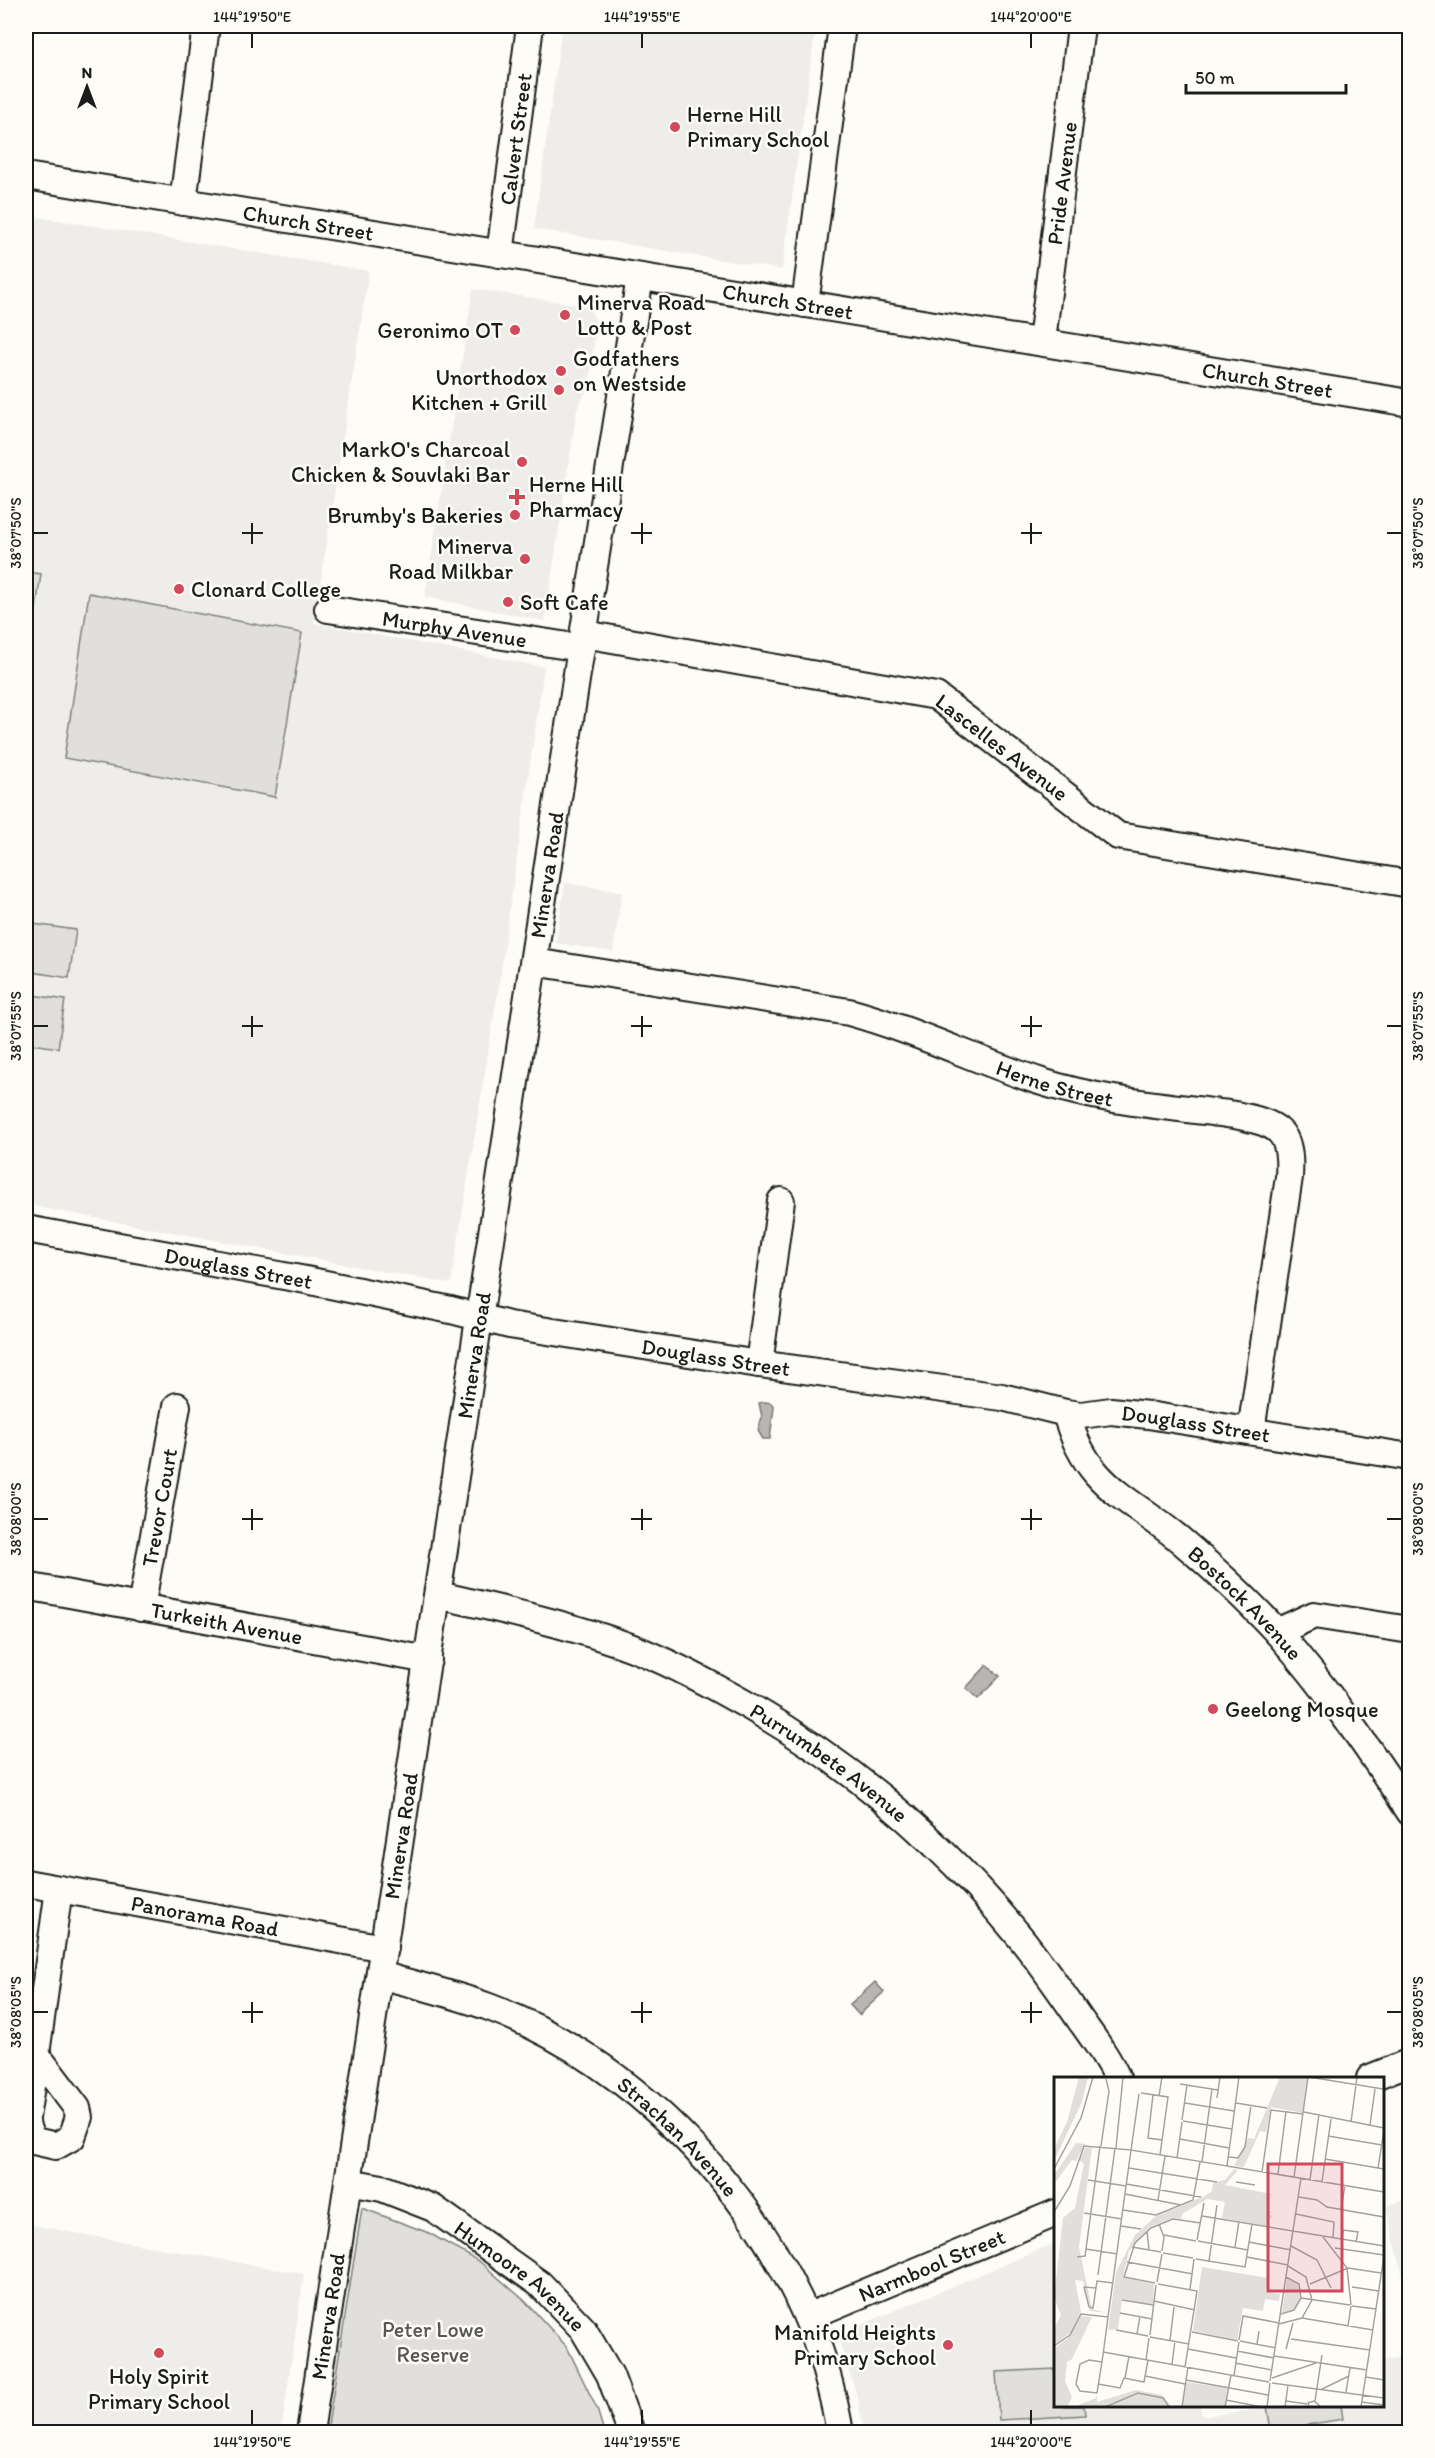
<svg xmlns="http://www.w3.org/2000/svg" width="1435" height="2458" viewBox="0 0 1435 2458" font-family="Itim,sans-serif">
  <rect width="100%" height="100%" fill="#fdfcf7"/>
  <filter id="ink" filterUnits="userSpaceOnUse"><feTurbulence type="fractalNoise" baseFrequency=".0167" numOctaves="2"/><feDisplacementMap in="SourceGraphic" scale="12" xChannelSelector="R" yChannelSelector="G"/><feConvolveMatrix kernelMatrix="1 2 1 2 8 2 1 2 1" color-interpolation-filters="sRGB"/></filter>
  <g filter="url(#ink)">
    <path fill="#eeede9" d="M562,26H816L782,270L534,229Z
      M26,215L369,271L314,623L544,667L499,984L451,1284L26,1205V676L40,575L26,572Z
      M473,289L587,306L597,321L589,386L577,409L545,621L425,597Z
      M565,883L622,892L613,952L556,943Z
      M1409,2198H1410L1409,2302L1386,2206Z
      M26,2224L304,2274L281,2432H26Z
      M1055,2243L1056,2406H1200L1202,2416L1249,2411V2406H1382L1383,2360L1409,2356V2432H864L857,2395L837,2335Z"/>
    <path fill="#e0dfdb" stroke="#7e7e7c" stroke-width="1.5" d="M26,572L41,574L26,676Z
      M89,593L302,633L275,797L64,758Z
      M26,923L76,930L69,978L26,971Z
      M26,994L65,1000L58,1048L26,1043Z
      M362,2208L429,2233L480,2262L525,2301L567,2347L597,2409L604,2432H327Z
      M1055,2369L1056,2406H1084L1085,2415L999,2420L996,2372Z
      M1267,2406H1341L1343,2419L1271,2431Z"/>
    <path fill="#b7b6b2" stroke="#797876" stroke-width="1.5" d="M765,1402L771,1403L774,1407L770,1439H763L758,1431L762,1417L759,1403Z
      M987,1665L1000,1676L978,1699L966,1688Z
      M875,1982L884,1992L859,2015L850,2005Z"/>
    <g fill="none" stroke-linecap="round" stroke-linejoin="round">
      <defs>
        <g id="minor">
          <path id="s1" d="M26,176L1410,403"/>
          <path d="M183,202L206,26"/>
          <path id="s2" d="M500,254L530,26"/>
          <path d="M805,304L842,26"/>
          <path id="s3" d="M1042,341L1081,26"/>
          <path id="s4" d="M328,609L581,648"/>
          <path id="s5" d="M584,634L936,696L1118,836L1410,884"/>
          <path id="s6" d="M534,962L849,1012C915,1030 977,1061 1042,1082C1104,1102 1171,1106 1235,1115C1278,1124 1292,1129 1289,1177L1251,1431"/>
          <path id="s7" d="M26,1229L306,1280L451,1310L509,1325L759,1364L1002,1397L1066,1413L1081,1415L1111,1411L1148,1415L1410,1457"/>
          <path d="M759,1364L781,1201"/>
          <path id="s8" d="M1066,1413C1086,1486 1125,1495 1178,1538C1212,1567 1247,1599 1277,1632C1327,1688 1369,1749 1410,1812"/>
          <path id="s9" d="M26,1586L428,1660"/>
          <path id="s10" d="M438,1595C500,1609 562,1623 622,1644C656,1656 689,1673 720,1690C836,1752 937,1835 1020,1937C1042,1964 1061,1992 1081,2021C1094,2039 1108,2058 1117,2078"/>
          <path id="s11" d="M141,1608L177,1406"/>
          <path d="M1277,1632L1314,1615L1410,1630"/>
          <path id="s12" d="M26,1883L384,1948"/>
          <path id="s13" d="M380,1975C416,1985 453,1994 489,2007C628,2060 747,2180 806,2315C822,2352 833,2393 840,2432"/>
          <path d="M36,2054L59,1889"/>
          <path d="M1370,2078L1410,2062"/>
          <path d="M26,2118L36,2054L77,2108L79,2117L72,2137L56,2146L34,2141L28,2131L26,2122"/>
          <path id="s14" d="M348,2182L382,2188L433,2208L540,2284L583,2329L610,2375L631,2432"/>
          <path id="s15" d="M807,2317L1056,2213"/>
          <path id="s16" d="M310,2432L576,680L640,277"/>
        </g>
      </defs>
      <use href="#minor" stroke="#1c1c1c" stroke-width="30"/>
      <use href="#minor" stroke="#fdfcf7" stroke-width="26"/>
    </g>
  </g>
  <path fill="none" stroke="#1c1c1c" stroke-width="2" d="M252,33V48M642,33V48M1031,33V48M252,523V544M642,523V544M1031,523V544M33,533H48M242,533H263M631,533H652M1021,533H1042M1387,533H1402M252,1016V1037M642,1016V1037M1031,1016V1037M33,1026H48M242,1026H263M631,1026H652M1021,1026H1042M1387,1026H1402M252,1509V1530M642,1509V1530M1031,1509V1530M33,1519H48M242,1519H263M631,1519H652M1021,1519H1042M1387,1519H1402M252,2002V2023M642,2002V2023M1031,2002V2023M33,2012H48M242,2012H263M631,2012H652M1021,2012H1042M1387,2012H1402M252,2410V2425M642,2410V2425M1031,2410V2425"/>
  <g fill="#d1495b" stroke="#fdfcf7" stroke-width="2">
    <circle cx="675" cy="127" r="6"/>
    <circle cx="565" cy="315" r="6"/>
    <circle cx="515" cy="330" r="6"/>
    <circle cx="561" cy="371" r="6"/>
    <circle cx="559" cy="390" r="6"/>
    <circle cx="522" cy="462" r="6"/>
    <path d="M514 488h6v6h6v6h-6v6h-6v-6h-6v-6h6z"/>
    <circle cx="515" cy="515" r="6"/>
    <circle cx="525" cy="559" r="6"/>
    <circle cx="179" cy="589" r="6"/>
    <circle cx="508" cy="602" r="6"/>
    <circle cx="1213" cy="1709" r="6"/>
    <circle cx="948" cy="2345" r="6"/>
    <circle cx="159" cy="2353" r="6"/>
  </g>
  <g text-anchor="middle" stroke-width="5" stroke-linejoin="round" paint-order="stroke">
    <g font-size="22" fill="#1c1c1c" stroke="#fdfcf7" text-anchor="start">
      <text x="687" y="122">Herne Hill<tspan x="687" dy="25">Primary School</tspan></text>
      <text x="577" y="310">Minerva Road<tspan x="577" dy="25">Lotto &amp; Post</tspan></text>
      <text x="503" y="338" text-anchor="end">Geronimo OT</text>
      <text x="573" y="366">Godfathers<tspan x="573" dy="25">on Westside</tspan></text>
      <text x="547" y="385" text-anchor="end">Unorthodox<tspan x="547" dy="25">Kitchen + Grill</tspan></text>
      <text x="510" y="457" text-anchor="end">MarkO's Charcoal<tspan x="510" dy="25">Chicken &amp; Souvlaki Bar</tspan></text>
      <text x="529" y="492">Herne Hill<tspan x="529" dy="25">Pharmacy</tspan></text>
      <text x="503" y="523" text-anchor="end">Brumby's Bakeries</text>
      <text x="513" y="554" text-anchor="end">Minerva<tspan x="513" dy="25">Road Milkbar</tspan></text>
      <text x="191" y="597">Clonard College</text>
      <text x="520" y="610">Soft Cafe</text>
      <text x="1225" y="1717">Geelong Mosque</text>
      <text x="936" y="2340" text-anchor="end">Manifold Heights<tspan x="936" dy="25">Primary School</tspan></text>
      <text x="159" y="2384" text-anchor="middle">Holy Spirit<tspan x="159" dy="25">Primary School</tspan></text>
    </g>
    <g font-size="22" fill="#1c1c1c" stroke="#fdfcf7">
      <text dy="8" stroke="none"><textPath href="#s2" startOffset="116">Calvert Street</textPath></text>
      <text dy="8" stroke="none"><textPath href="#s3" startOffset="159">Pride Avenue</textPath></text>
      <text dy="8" stroke="none"><textPath href="#s1" startOffset="286">Church Street</textPath></text>
      <text dy="8" stroke="none"><textPath href="#s1" startOffset="772">Church Street</textPath></text>
      <text dy="8" stroke="none"><textPath href="#s1" startOffset="1258">Church Street</textPath></text>
      <text dy="8" stroke="none"><textPath href="#s4" startOffset="128">Murphy Avenue</textPath></text>
      <text dy="8" stroke="none"><textPath href="#s5" startOffset="441">Lascelles Avenue</textPath></text>
      <text dy="8" stroke="none"><textPath href="#s16" startOffset="1575">Minerva Road</textPath></text>
      <text dy="8" stroke="none"><textPath href="#s6" startOffset="537">Herne Street</textPath></text>
      <text dy="8" stroke="none"><textPath href="#s7" startOffset="216">Douglass Street</textPath></text>
      <text dy="8" stroke="none"><textPath href="#s16" startOffset="1089">Minerva Road</textPath></text>
      <text dy="8" stroke="none"><textPath href="#s7" startOffset="702">Douglass Street</textPath></text>
      <text dy="8" stroke="none"><textPath href="#s7" startOffset="1188">Douglass Street</textPath></text>
      <text dy="8" stroke="none"><textPath href="#s11" startOffset="102">Trevor Court</textPath></text>
      <text dy="8" stroke="none"><textPath href="#s8" startOffset="266">Bostock Avenue</textPath></text>
      <text dy="8" stroke="none"><textPath href="#s9" startOffset="204">Turkeith Avenue</textPath></text>
      <text dy="8" stroke="none"><textPath href="#s10" startOffset="430">Purrumbete Avenue</textPath></text>
      <text dy="8" stroke="none"><textPath href="#s16" startOffset="603">Minerva Road</textPath></text>
      <text dy="8" stroke="none"><textPath href="#s12" startOffset="182">Panorama Road</textPath></text>
      <text dy="8" stroke="none"><textPath href="#s13" startOffset="345">Strachan Avenue</textPath></text>
      <text dy="8" stroke="none"><textPath href="#s15" startOffset="135">Narmbool Street</textPath></text>
      <text dy="8" stroke="none"><textPath href="#s14" startOffset="200">Humoore Avenue</textPath></text>
      <text dy="8" stroke="none"><textPath href="#s16" startOffset="117">Minerva Road</textPath></text>
    </g>
    <g font-size="22" fill="#575655" stroke="#fdfcf7">
      <text x="433" y="2337">Peter Lowe<tspan x="433" dy="25">Reserve</tspan></text>
    </g>
  </g>
  <g transform="translate(1054 2077)">
    <rect width="330" height="330" fill="#fdfcf7"/>
    <path d="M25,0H34L28,25L0,84V72L13,45ZM226,0H253L249,36L217,30L212,55L206,54L190,90L180,89L194,61L200,62ZM22,66L31,67L22,84L18,83L0,107V98ZM38,70L25,170L38,232L53,236L36,234L29,204L21,203L27,235L17,255L0,269L1,250L7,238L0,221L9,141L21,131L30,87L25,83L31,71ZM180,92L184,93L171,108L217,117L214,134L218,135L213,137L218,139L212,149L168,141L171,125L153,122L128,137L127,142L119,141L96,150L75,174L69,200L100,207L99,228L68,222L64,252L54,253L62,195L81,158L102,139L151,119L158,114L159,106L171,103ZM148,190L214,201L212,215L226,217L225,224L211,222L209,234L189,231L183,263L139,254ZM233,201L244,208L247,221L240,232L228,236ZM27,239L38,240L18,282L13,285L11,304L18,320L13,330H0V271L13,262ZM132,305L173,311L171,330H128ZM82,313L108,318L118,330H20L42,321L43,317V325Z" fill="#e0dfdb"/>
    <path fill="none" stroke="#a3a29f" stroke-width="1.5" d="M255,0L329,12M126,7L164,13M87,16L114,20L106,78M99,18L94,61L108,63M105,19L108,0M163,21L166,0M131,26L180,34M182,26L213,31M250,35L330,51M128,43L133,8M129,44L178,52M297,45L303,0M316,48L321,12M274,59L328,68M126,62L175,71M47,69L55,14L52,2M62,71L69,0M175,80L184,81L191,70L197,28M123,81L128,45M271,82L330,92M148,85L158,12M173,89L330,115M75,91L163,105M324,91L330,53M0,92L27,41L39,0M208,95L217,33L249,37M224,97L232,34M240,100L254,0M34,103L72,109M256,103L265,37M182,105L201,108M268,105L277,42M72,107L147,120M71,117L127,128M245,120L263,123L273,130L330,140M104,123L111,79M69,133L102,138L139,123L146,85M287,133L291,108M0,135L16,109L30,69L77,73L85,17M30,136L68,142M242,137L280,145L279,161M148,139L330,169M105,147L110,160L108,174M67,149L87,152M93,154L95,173M110,158L142,164M269,160L293,191L297,228M288,162L289,153L304,155L302,165M143,163L150,126L149,129M144,164L194,173M195,165L237,173M237,169L263,183L277,211M78,170L107,175M181,170L185,144M281,171L330,178M32,172L63,177M109,176L139,181M23,180L31,179L46,69M193,180L234,188M142,182L191,190L198,147M155,184L163,128M73,185L139,197M44,198L61,71M103,205L108,177M101,206L70,200L81,166L97,151L119,142L147,146M104,207L143,214L131,290M256,207L294,191L327,196M298,210L325,214M42,211L30,210L35,230L39,231L43,204L59,206M136,212L140,182M247,221L296,228M68,223L99,228M100,224L141,233M298,229L322,232M66,236L98,242M227,237L240,233L247,221L245,207L232,200M248,241L319,253M225,247L248,241L258,223L252,200L234,189M294,249L297,229M62,253L94,259M138,255L184,264M83,257L86,239M96,258L102,208M96,260L135,267M237,262L316,273M116,263L120,230M185,263L189,239L225,246M186,264L222,271M203,267L205,254L204,260M0,269L16,258L27,237L54,240L77,73L173,89L185,0M134,272L182,281M232,272L239,246M183,274L220,281M49,275L215,305M220,279L313,293M92,283L95,261M48,285L35,283L26,287L22,307L26,314L43,316L49,278L54,240M181,286L218,293M118,287L121,264M91,299L131,307M180,299L185,265M312,300L330,303M71,301L75,279M218,301L262,286M132,303L214,318M216,304L247,101M218,306L330,321M44,307L66,311L70,301L90,305L94,283M268,312L295,299M292,315L296,291M172,323L208,330M232,324L253,327M261,324L268,278M308,325L330,328M51,330L84,316L109,321L115,330M128,330L134,290M171,330L177,298M213,330L216,306M231,330L234,308M255,330L254,326L260,324L267,330M307,330L330,179"/>
    <path fill="#d1495b" fill-opacity="0.15" stroke="#d1495b" stroke-width="3" d="M214,87H288V214H214Z"/>
    <rect width="330" height="330" fill="none" stroke="#1c1c1c" stroke-width="3"/>
  </g>
  <rect width="1435" height="2458" fill="none" stroke="#fdfcf7" stroke-width="66"/>
  <g transform="translate(87 87)" stroke="#fdfcf7" stroke-width="4.5" paint-order="stroke">
  <path d="M0-4.5L10 22L0 15L-10 22Z" fill="#1c1c1c"/>
  <text y="-9" font-size="16" font-weight="bold" text-anchor="middle" fill="#1c1c1c">N</text>
  </g>
  <path d="M1186 84v9h160v-9" fill="none" stroke="#1c1c1c" stroke-width="3"/>
  <text x="1195" y="84" font-size="18" fill="#1c1c1c" stroke="#fdfcf7" stroke-width="4.5" paint-order="stroke">50 m</text>
  <rect x="33" y="33" width="1369" height="2392" fill="none" stroke="#1c1c1c" stroke-width="2"/>
  <g font-size="15" text-anchor="middle" fill="#1c1c1c">
    <text x="252" y="22">144°19'50"E</text>
    <text x="642" y="22">144°19'55"E</text>
    <text x="1031" y="22">144°20'00"E</text>
    <text transform="translate(16 533) rotate(-90)" y="5">38°07'50"S</text>
    <text transform="translate(1418 533) rotate(-90)" y="5">38°07'50"S</text>
    <text transform="translate(16 1026) rotate(-90)" y="5">38°07'55"S</text>
    <text transform="translate(1418 1026) rotate(-90)" y="5">38°07'55"S</text>
    <text transform="translate(16 1519) rotate(-90)" y="5">38°08'00"S</text>
    <text transform="translate(1418 1519) rotate(-90)" y="5">38°08'00"S</text>
    <text transform="translate(16 2012) rotate(-90)" y="5">38°08'05"S</text>
    <text transform="translate(1418 2012) rotate(-90)" y="5">38°08'05"S</text>
    <text x="252" y="2447">144°19'50"E</text>
    <text x="642" y="2447">144°19'55"E</text>
    <text x="1031" y="2447">144°20'00"E</text>
  </g>
</svg>
